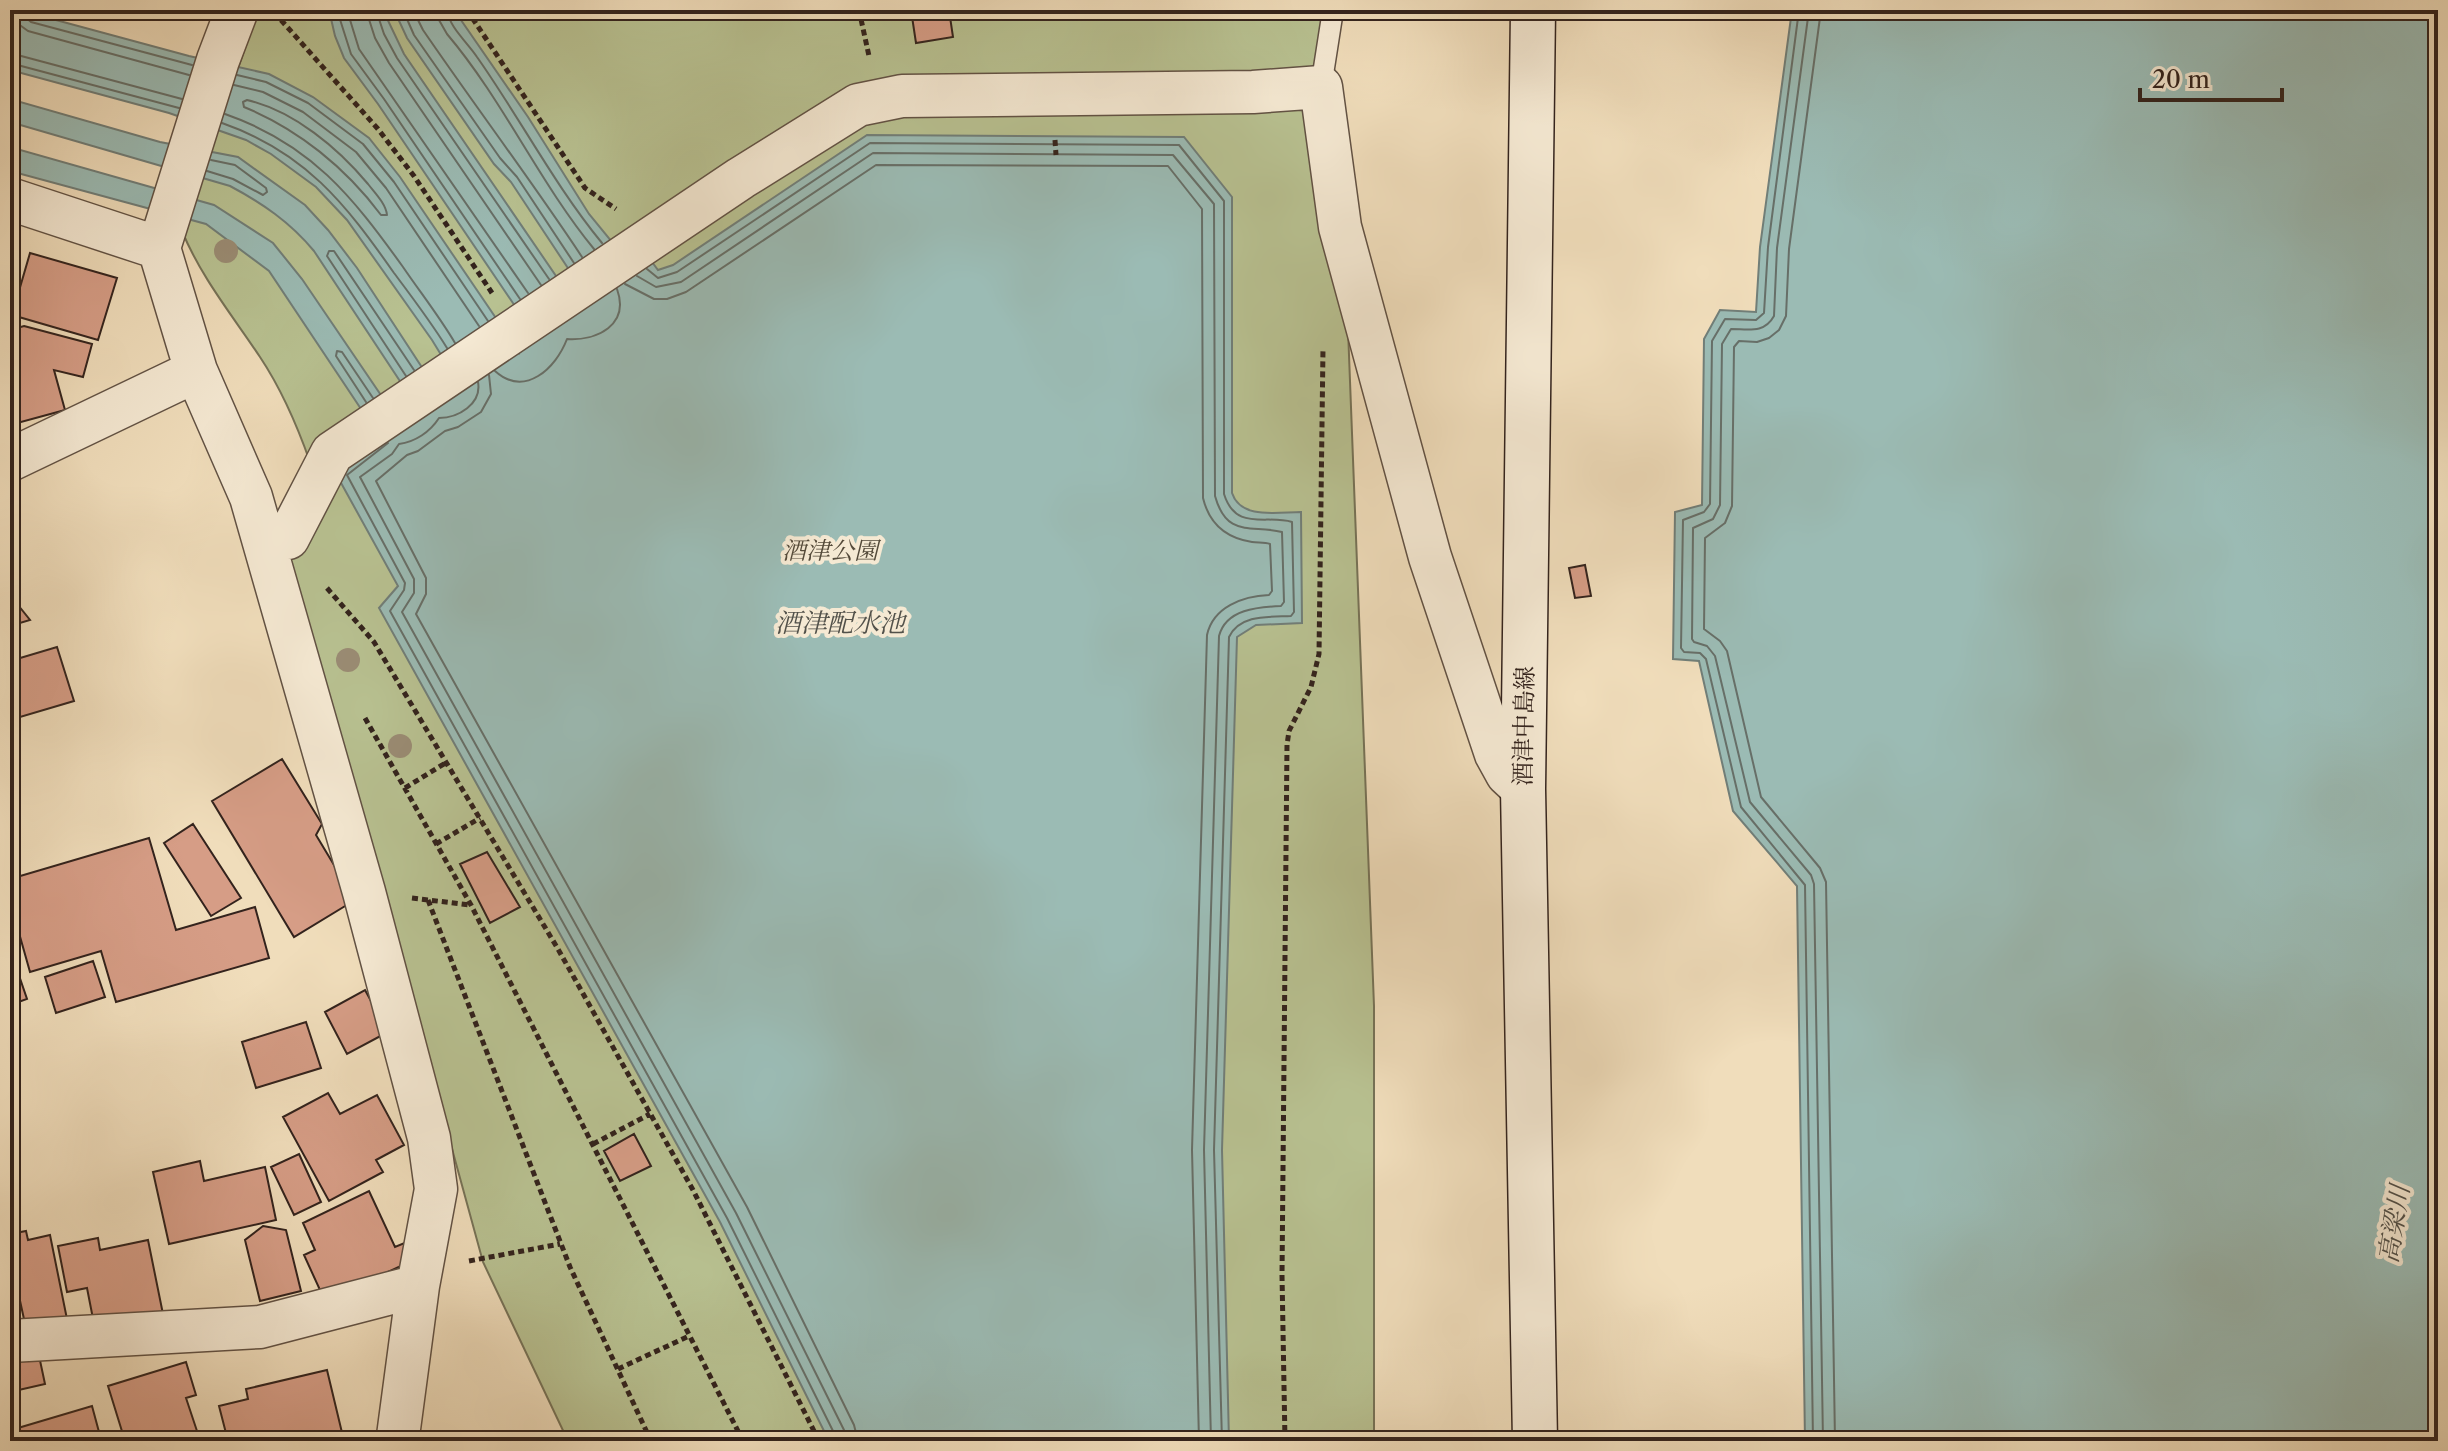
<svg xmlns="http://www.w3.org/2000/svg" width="2448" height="1451" viewBox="0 0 2448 1451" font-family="'Libre Caslon Text','Noto Serif JP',serif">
  <rect width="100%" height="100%" fill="#f0ddbb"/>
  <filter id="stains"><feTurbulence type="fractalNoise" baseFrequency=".0025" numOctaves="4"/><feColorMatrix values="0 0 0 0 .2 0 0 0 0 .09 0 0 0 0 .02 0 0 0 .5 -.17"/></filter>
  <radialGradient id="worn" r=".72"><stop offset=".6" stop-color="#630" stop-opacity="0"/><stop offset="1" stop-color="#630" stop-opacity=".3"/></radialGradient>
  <path fill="#b8c191" stroke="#767257" stroke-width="2" d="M258,10H1325L1347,303L1374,1006V1441H568L483,1262L400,959L279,541L310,462C297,425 282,390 260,357C232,315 201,277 182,231Z"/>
  <path fill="#9bbbb4" stroke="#717e78" stroke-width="2" d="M10,10H19L189,56L269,74L313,97L369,138L400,177L519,352V312L378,104L344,58L335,36L329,10H383L404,54L580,311L591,303L511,182L494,164L407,38L394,10H454L528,117L589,214L616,247L652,262L658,270L673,265L867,135L1184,137L1232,197V493C1241,520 1278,512 1301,512L1302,623L1256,625L1237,637L1222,1150L1229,1441H829L720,1222L379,608L398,586L335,472L381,439L269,271L206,224L10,171V147L214,205L273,243L302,279L402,426L421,413L314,251C290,222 262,203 230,186L10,122V99L160,142L238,157L305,205L328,230L357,268L444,401L462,389L432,340L347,220L316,187L271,154L246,140L169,113L10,70Z
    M1792,10H2438V1441H1805L1797,886L1733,811L1699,661L1673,659L1675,512L1702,505L1704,339L1720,310L1756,312L1760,247Z"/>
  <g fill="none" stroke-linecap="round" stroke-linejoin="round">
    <path stroke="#676f68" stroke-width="2" d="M14,10L17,23L28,31L189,75
      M24,10L25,17L31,22L192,65
      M337,10L351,54L384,99L520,299
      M347,10L359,49L528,293
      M366,10L375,38L389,63L541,285
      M376,10L384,34L397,58L549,279
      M403,10L414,35L500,158L517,177L574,263
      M413,10L423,30C475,106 531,180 582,257
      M437,10L439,20L447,34C503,100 539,182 594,249
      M447,10C449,27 468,43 477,57C520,118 555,186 602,243
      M1799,10L1768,247L1764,313L1756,320L1725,319L1712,341L1710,504L1704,512L1683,520L1681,648L1684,652L1700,653L1706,659L1741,807L1805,885L1813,1441
      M1809,10L1777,248L1774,316C1764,334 1748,329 1731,329L1722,344L1720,505L1713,519L1693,528L1692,639L1694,642L1707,646L1715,656L1750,802L1811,875L1814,884L1823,1441
      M1821,10L1789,249L1786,316L1779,330L1769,338L1757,342L1739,341L1734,347L1732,506L1725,523L1705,538L1704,629L1720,641L1727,651L1761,797L1820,868L1826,882L1835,1441
      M10,53L182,99
      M10,63L179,108
      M237,75L266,82L308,103L363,144L394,182L488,321
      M234,85L263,92L303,112L356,152L386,188L479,326
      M247,100C294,111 338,148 368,184C375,193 386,204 387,215H381C346,168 298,129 244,107L243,102Z
      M225,114C311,144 352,196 403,267C420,292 439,316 455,343
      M222,123C305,152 345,203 394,273C412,297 431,322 447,348
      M207,171L233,179L263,195L267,192L266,188L235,165L211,160
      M647,269L658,278L677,272L870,143L1179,145L1224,201V494C1236,532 1266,514 1292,522L1294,612L1291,616C1270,617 1240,614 1229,637L1214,1150L1222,1441
      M637,276L656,287L681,282L873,153L1173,155L1214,204L1215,496C1227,539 1252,524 1282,532L1284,602L1281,606C1258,607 1226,609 1219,636L1204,1150L1211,1441
      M625,284L654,299H667L686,292L876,165L1168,166L1202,209L1203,498C1209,523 1226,538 1252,542C1258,543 1264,542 1270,544L1272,591L1269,595C1243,596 1213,607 1207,635L1192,1150L1199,1441
      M495,371C525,398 556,368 567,339C597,341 630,325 617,289
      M489,375L491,394L481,412L458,427L445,431L418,451L407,455L376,481L426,578V594L416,614L747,1207L854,1425L858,1441
      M406,376L327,256L329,251H334L414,370
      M478,382C482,404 458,418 439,418C430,432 415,442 399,444L392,454L360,477L414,579V593L402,612L736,1213L844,1430L846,1441
      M366,402L336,356L337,351L342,352L373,398
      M388,443L347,475L405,583L404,590L390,611L727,1218L835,1435V1441"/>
  </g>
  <path fill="#d69d86" stroke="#33231d" stroke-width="2" d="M911,10H949L953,37L916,43Z
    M11,225L20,273L10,303V225Z
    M30,253L117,278L98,340L12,315Z
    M24,326L92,344L83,377L54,370L65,410L10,425V330Z
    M1585,565L1591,596L1575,598L1569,568Z
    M10,595L30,620L10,626Z
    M57,647L74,701L10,720V661Z
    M282,759L322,824L316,835L355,900L294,937L212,801Z
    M193,824L241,898L211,916L164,843Z
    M149,838L176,930L255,907L269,958L116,1002L101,951L30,972L10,901V879Z
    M487,852L520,907L490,923L460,864Z
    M10,949L27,999L10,1005Z
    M93,961L105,997L56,1013L45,977Z
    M365,990L388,1032L347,1054L325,1012Z
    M306,1022L321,1068L256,1088L242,1042Z
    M328,1093L340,1114L377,1095L404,1145L376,1160L383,1172L329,1201L283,1117Z
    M634,1134L651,1166L620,1181L604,1151Z
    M299,1154L321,1202L294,1215L271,1167Z
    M200,1161L204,1181L265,1167L276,1220L169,1244L153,1172Z
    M369,1191L395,1247L407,1242L416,1259L325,1301L304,1255L315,1250L303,1223Z
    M263,1226L286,1230L301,1291L260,1301L245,1240Z
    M26,1231L28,1240L50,1235L68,1324L27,1333L19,1296L10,1297V1234Z
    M98,1238L100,1250L148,1240L164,1319L96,1334L87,1288L67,1292L58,1246Z
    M38,1351L45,1384L10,1392V1357Z
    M186,1362L196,1395L186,1398L197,1431L166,1441H125L108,1386Z
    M327,1370L344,1441H228L219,1406L248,1399L246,1389Z
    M92,1406L99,1432L88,1434L90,1441H21L18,1428Z"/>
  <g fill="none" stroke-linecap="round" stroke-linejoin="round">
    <defs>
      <path id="lane" d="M1321,87L1333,10"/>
      <path id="street" d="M237,10L218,60L159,248L196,371L251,497L364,892L429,1138L436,1189L418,1286L398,1436L400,1441
        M10,199L159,248
        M10,460L196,371
        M288,538L332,453L741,178L858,105L902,96L1253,92L1321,87L1340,227L1430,557L1496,754L1507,774L1523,789
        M10,1341L260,1327L418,1286"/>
      <path id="secondary" d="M1533,10L1523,789L1535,1441"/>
    </defs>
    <use href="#lane" stroke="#625244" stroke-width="23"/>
    <use href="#street" stroke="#625244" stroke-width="45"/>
    <use href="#secondary" stroke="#33231d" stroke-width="47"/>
    <path stroke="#33231d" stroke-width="5" stroke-dasharray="6 4" stroke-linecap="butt" d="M467,10L585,188L616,209
      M859,10L869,56
      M281,20L378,129L414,176L492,293
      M1055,140L1056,155
      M327,588L374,642L558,949L693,1190L819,1441
      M365,718L471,905L743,1441
      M405,788L447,762
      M436,844L480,818
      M412,898L470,905
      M428,900L570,1267L651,1441
      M593,1144L650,1114
      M469,1261L560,1244
      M618,1369L689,1336
      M1285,1441L1282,1275L1287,745L1289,731L1311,687L1319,654L1323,348"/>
    <use href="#lane" stroke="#f5e9d3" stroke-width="20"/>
    <use href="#street" stroke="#f5e9d3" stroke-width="42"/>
    <use href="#secondary" stroke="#f5e9d3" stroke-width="44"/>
  </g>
  <g fill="#9a8c74">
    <circle cx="226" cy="251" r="12"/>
    <circle cx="348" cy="660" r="12"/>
    <circle cx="400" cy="746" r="12"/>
  </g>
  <g text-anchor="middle" stroke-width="8" stroke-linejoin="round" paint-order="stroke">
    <g font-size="24" font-style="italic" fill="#544a3a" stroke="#f5e9d3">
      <text x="830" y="559">酒津公園</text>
    </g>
    <g font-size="24" fill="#33231d" stroke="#f5e9d3">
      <text transform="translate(1524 726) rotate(-89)" y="8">酒津中島線</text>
    </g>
    <g font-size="26" font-style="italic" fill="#52514a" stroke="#f5e9d3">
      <text x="840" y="632">酒津配水池</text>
      <text transform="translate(2394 1224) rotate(-81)" y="9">高梁川</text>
    </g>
  </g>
  <rect width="2448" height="1451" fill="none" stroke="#f0ddbb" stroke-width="40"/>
  <rect x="12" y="12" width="2424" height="1427" fill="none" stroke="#33231d" stroke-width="4"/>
  <rect x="20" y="20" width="2408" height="1411" fill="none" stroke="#33231d" stroke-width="2"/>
  <path d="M2140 88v12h142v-12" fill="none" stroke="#33231d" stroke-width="4"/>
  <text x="2152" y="88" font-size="24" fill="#33231d" stroke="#f5e9d3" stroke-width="6" paint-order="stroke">20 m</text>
  <rect width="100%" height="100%" filter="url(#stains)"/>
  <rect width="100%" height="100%" fill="url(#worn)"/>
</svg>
